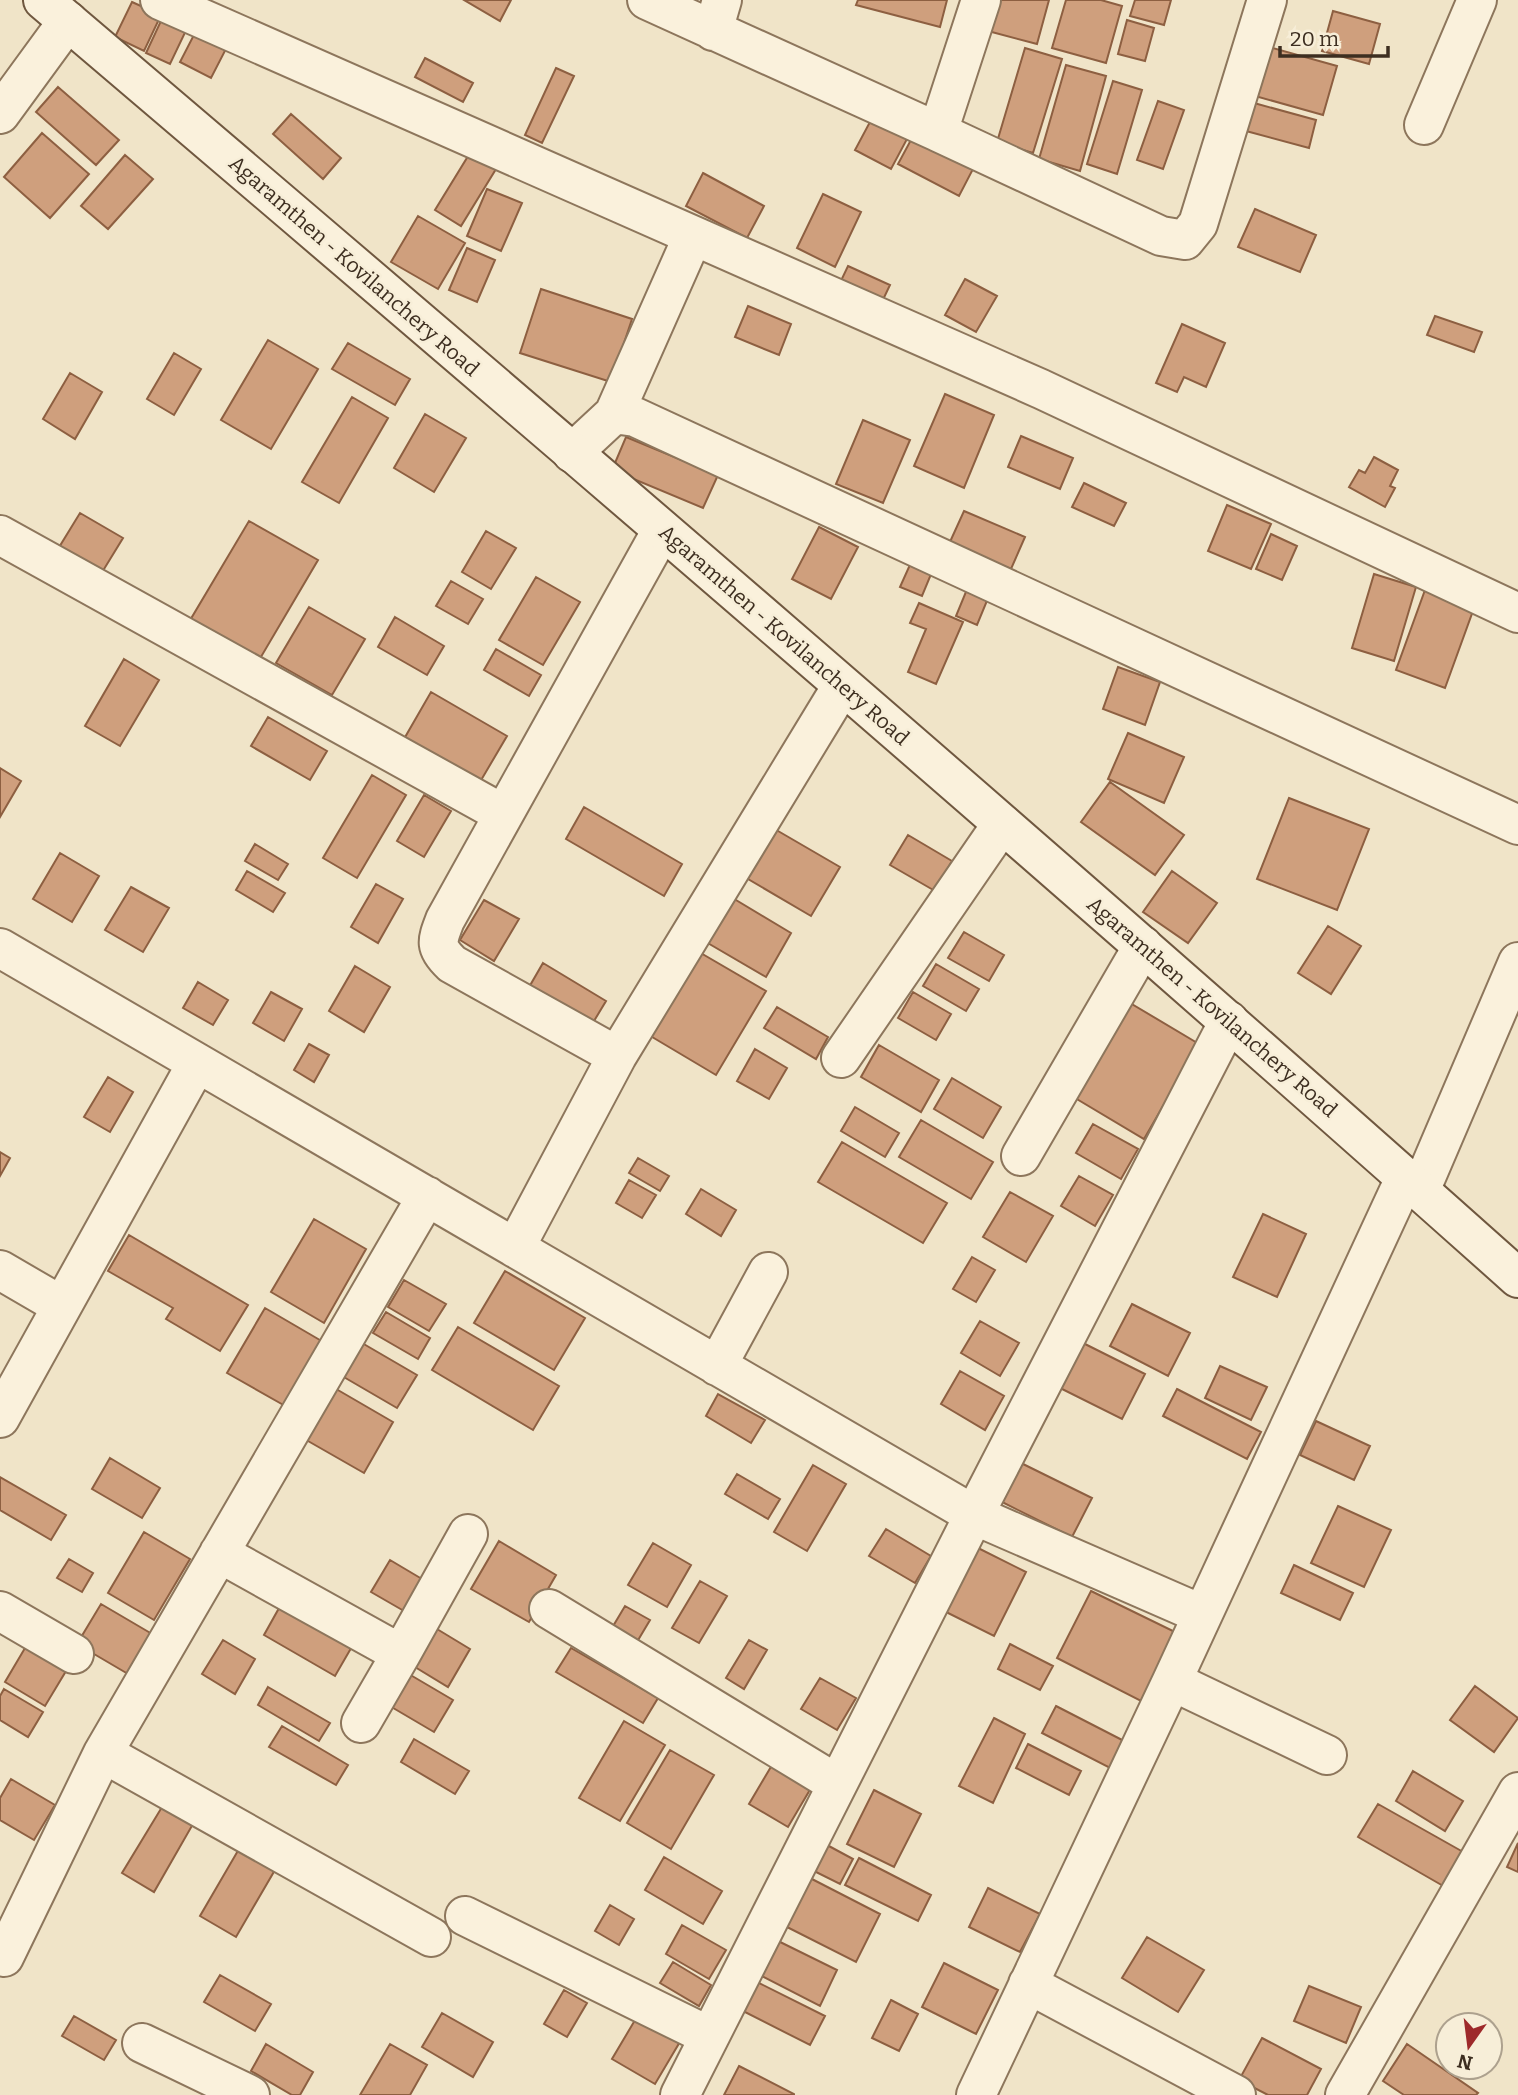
<svg xmlns="http://www.w3.org/2000/svg" width="1518" height="2095" viewBox="0 0 1518 2095" font-family="Bitter,serif">
  <rect width="100%" height="100%" fill="#f0e4c8"/>
  <path fill="#cf9f7d" stroke="#8d5f41" stroke-width="2" d="M464,0H511L500,21Z
    M858,0H947L940,27L856,5Z
    M996,0H1049L1037,44L988,31Z
    M1066,0H1101L1122,6L1106,63L1052,48Z
    M1135,0H1171L1164,25L1130,16Z
    M132,2L161,15L144,51L115,37Z
    M167,8L191,20L170,64L146,53Z
    M1333,11L1380,24L1369,64L1322,51Z
    M1127,20L1154,28L1145,61L1118,54Z
    M198,27L229,43L211,78L180,62Z
    M1255,43L1337,66L1323,115L1241,92Z
    M1025,48L1062,59L1033,153L997,142Z
    M425,58L473,83L463,102L415,77Z
    M1066,65L1106,76L1080,171L1039,159Z
    M556,68L574,76L542,143L525,135Z
    M1113,81L1142,90L1117,174L1087,164Z
    M58,87L119,140L96,165L36,112Z
    M1158,101L1184,110L1163,169L1137,160Z
    M1254,103L1316,120L1309,148L1246,131Z
    M291,114L341,158L323,179L273,134Z
    M871,120L907,139L891,169L855,150Z
    M42,133L89,174L50,218L4,177Z
    M912,138L973,169L959,196L898,164Z
    M470,153L496,169L461,226L435,210Z
    M125,155L153,179L108,229L81,206Z
    M703,173L764,206L747,238L686,206Z
    M487,189L522,203L501,251L467,236Z
    M823,194L861,212L835,267L797,248Z
    M1255,209L1316,235L1300,272L1238,247Z
    M418,216L465,243L438,289L391,262Z
    M467,248L495,260L477,302L449,290Z
    M848,266L890,285L880,306L838,287Z
    M965,279L997,296L976,332L945,315Z
    M541,289L632,319L611,382L520,353Z
    M748,306L791,324L779,355L735,337Z
    M1435,316L1482,332L1474,352L1427,335Z
    M1182,324L1225,343L1206,387L1184,377L1177,392L1156,383Z
    M268,340L318,369L271,449L221,420Z
    M348,343L410,379L395,405L332,369Z
    M174,353L201,369L174,415L147,399Z
    M70,373L102,392L75,439L43,419Z
    M945,394L994,415L964,488L914,466Z
    M352,397L388,418L339,503L302,482Z
    M425,414L466,438L434,492L394,468Z
    M863,420L910,440L883,503L836,484Z
    M1021,436L1073,458L1060,489L1008,467Z
    M626,437L718,475L703,508L612,470Z
    M1374,457L1398,470L1390,486L1395,488L1385,507L1349,487L1359,470L1365,473Z
    M1084,483L1126,503L1114,526L1072,507Z
    M1227,505L1271,524L1251,569L1208,551Z
    M964,511L1025,537L1011,569L949,544Z
    M80,513L123,538L101,574L58,549Z
    M249,521L318,560L258,662L189,622Z
    M819,527L858,547L831,599L792,579Z
    M486,531L516,548L491,589L462,572Z
    M1271,534L1297,546L1282,580L1256,569Z
    M913,558L934,567L922,596L900,587Z
    M1374,574L1416,587L1394,661L1352,648Z
    M536,577L580,602L543,665L499,640Z
    M451,581L483,599L468,624L436,606Z
    M970,582L991,591L977,625L956,616Z
    M1425,590L1474,608L1445,688L1396,670Z
    M919,603L963,622L936,684L908,672L926,629L910,623Z
    M309,607L365,639L332,695L276,663Z
    M395,617L444,646L427,675L378,647Z
    M496,649L541,675L529,696L484,670Z
    M124,659L159,680L120,746L85,726Z
    M1118,667L1160,682L1145,725L1103,709Z
    M431,692L507,736L480,782L404,739Z
    M268,717L327,751L310,780L251,746Z
    M1128,733L1184,757L1164,803L1108,779Z
    M0,768L21,781L0,817Z
    M372,775L406,795L357,878L323,858Z
    M1110,782L1184,835L1155,875L1081,822Z
    M424,795L451,811L424,857L397,841Z
    M1289,798L1369,829L1337,910L1257,879Z
    M584,807L682,864L664,896L566,839Z
    M766,824L840,867L811,916L736,872Z
    M908,835L952,861L935,891L890,865Z
    M255,844L288,864L278,880L245,861Z
    M60,853L99,876L72,922L33,899Z
    M247,871L285,893L273,912L236,890Z
    M1172,871L1217,903L1188,943L1143,912Z
    M376,884L403,899L378,943L351,927Z
    M131,887L169,908L143,952L105,930Z
    M721,891L791,933L766,977L694,935Z
    M484,900L519,919L494,961L460,940Z
    M1328,926L1361,946L1331,994L1298,973Z
    M964,932L1004,955L989,981L948,958Z
    M687,945L766,991L716,1075L637,1028Z
    M543,963L606,1001L591,1026L528,989Z
    M936,964L979,989L966,1011L923,986Z
    M355,966L390,987L364,1032L329,1011Z
    M198,982L228,1000L213,1025L183,1008Z
    M271,992L302,1009L284,1041L253,1023Z
    M913,992L951,1014L936,1040L898,1018Z
    M1120,997L1199,1044L1144,1139L1065,1092Z
    M777,1007L828,1037L816,1059L764,1028Z
    M309,1044L329,1055L314,1082L294,1070Z
    M879,1045L939,1080L921,1112L861,1077Z
    M755,1049L787,1068L769,1099L737,1081Z
    M108,1077L133,1092L110,1132L84,1117Z
    M952,1078L1001,1107L983,1138L934,1109Z
    M855,1107L899,1133L885,1157L841,1131Z
    M921,1120L993,1162L971,1199L899,1157Z
    M1093,1124L1138,1149L1121,1179L1076,1153Z
    M842,1142L947,1203L923,1243L818,1182Z
    M0,1152L10,1158L0,1176Z
    M638,1158L669,1176L660,1191L629,1173Z
    M1079,1176L1113,1195L1095,1226L1061,1206Z
    M629,1180L656,1195L642,1218L616,1203Z
    M701,1189L736,1210L721,1236L686,1214Z
    M1010,1192L1053,1216L1026,1262L983,1237Z
    M1263,1214L1306,1234L1277,1297L1233,1277Z
    M314,1219L366,1249L324,1323L271,1292Z
    M129,1235L248,1305L220,1351L166,1319L173,1308L108,1271Z
    M972,1257L995,1270L976,1302L953,1289Z
    M505,1271L585,1318L554,1370L474,1323Z
    M404,1280L446,1304L429,1331L388,1307Z
    M1132,1304L1190,1333L1168,1376L1110,1346Z
    M265,1308L325,1343L287,1407L227,1373Z
    M386,1312L430,1338L418,1359L373,1333Z
    M980,1321L1019,1343L1000,1376L961,1353Z
    M458,1327L559,1386L533,1430L432,1370Z
    M350,1336L417,1375L397,1408L330,1369Z
    M1075,1339L1145,1374L1122,1419L1052,1384Z
    M1220,1366L1267,1387L1251,1420L1205,1398Z
    M960,1371L1004,1396L985,1430L941,1404Z
    M331,1386L393,1422L364,1473L301,1437Z
    M1177,1389L1261,1432L1247,1459L1163,1416Z
    M718,1394L765,1420L751,1443L706,1416Z
    M1316,1421L1370,1446L1354,1480L1300,1455Z
    M110,1458L160,1488L142,1518L92,1489Z
    M1021,1463L1092,1498L1072,1537L1002,1502Z
    M813,1465L846,1484L807,1551L774,1532Z
    M737,1474L780,1499L768,1519L725,1494Z
    M0,1477L66,1515L51,1540L0,1510Z
    M1338,1506L1391,1530L1364,1587L1311,1563Z
    M886,1529L931,1556L915,1583L869,1556Z
    M144,1532L190,1559L154,1620L108,1593Z
    M499,1541L556,1575L529,1622L471,1589Z
    M653,1543L691,1565L667,1607L628,1585Z
    M974,1546L1026,1572L994,1636L942,1610Z
    M69,1559L93,1573L82,1592L57,1578Z
    M390,1560L422,1579L404,1611L371,1592Z
    M1294,1565L1353,1593L1340,1620L1281,1593Z
    M700,1581L727,1596L699,1643L672,1628Z
    M1091,1591L1175,1632L1141,1701L1057,1658Z
    M283,1601L354,1643L335,1676L264,1635Z
    M101,1604L164,1641L140,1681L77,1644Z
    M625,1606L650,1620L634,1647L609,1633Z
    M432,1626L470,1649L448,1687L410,1664Z
    M223,1640L255,1659L235,1694L202,1674Z
    M749,1640L767,1650L744,1689L726,1678Z
    M1010,1644L1053,1666L1040,1690L998,1669Z
    M25,1648L66,1671L45,1706L5,1682Z
    M571,1648L658,1698L643,1723L556,1672Z
    M402,1670L453,1700L434,1732L383,1702Z
    M820,1678L856,1698L837,1730L801,1709Z
    M1475,1686L1518,1718L1494,1752L1450,1720Z
    M268,1687L330,1723L319,1741L258,1705Z
    M4,1689L43,1712L28,1737L0,1720V1696Z
    M1056,1706L1128,1743L1114,1770L1042,1733Z
    M994,1718L1025,1734L993,1803L959,1786Z
    M624,1721L665,1745L620,1821L579,1798Z
    M282,1726L348,1765L336,1785L269,1747Z
    M414,1739L469,1771L455,1794L401,1762Z
    M1028,1744L1081,1771L1069,1795L1016,1768Z
    M670,1750L714,1775L671,1849L627,1823Z
    M772,1765L811,1788L788,1827L749,1804Z
    M1413,1771L1463,1801L1445,1831L1396,1801Z
    M11,1779L55,1805L34,1840L0,1820V1798Z
    M874,1790L921,1814L894,1867L847,1844Z
    M1378,1804L1465,1853L1445,1887L1358,1837Z
    M162,1807L193,1824L154,1892L122,1873Z
    M243,1842L279,1863L236,1937L200,1916Z
    M1518,1843V1872L1507,1867Z
    M827,1845L853,1859L840,1884L814,1871Z
    M664,1857L722,1891L703,1924L645,1890Z
    M859,1858L931,1895L918,1921L845,1885Z
    M808,1877L880,1914L856,1962L783,1925Z
    M988,1888L1040,1914L1020,1952L969,1927Z
    M610,1905L634,1919L619,1945L595,1931Z
    M682,1925L726,1950L709,1979L666,1954Z
    M770,1937L837,1970L820,2006L752,1971Z
    M1147,1937L1204,1970L1178,2012L1122,1978Z
    M673,1962L711,1985L699,2006L660,1983Z
    M944,1963L998,1990L976,2034L922,2007Z
    M220,1975L271,2004L255,2031L204,2002Z
    M753,1980L825,2016L810,2045L739,2009Z
    M1309,1986L1361,2007L1346,2043L1294,2021Z
    M564,1990L587,2003L567,2037L544,2024Z
    M891,2000L918,2014L899,2051L872,2038Z
    M442,2013L493,2042L473,2077L422,2047Z
    M638,2015L681,2040L655,2084L612,2059Z
    M74,2016L116,2040L104,2060L62,2036Z
    M1262,2038L1321,2069L1307,2095H1268L1239,2080Z
    M266,2044L313,2072L300,2095H292L251,2071Z
    M390,2044L427,2065L410,2095H360Z
    M1407,2044L1478,2093L1476,2095H1404L1383,2081Z
    M739,2066L794,2094V2095H724Z"/>
  <g fill="none" stroke-linecap="round" stroke-linejoin="round">
    <defs>
      <path id="street" d="M160,0L1041,389L1518,613
        M647,0L938,132L981,0
        M713,31L722,0
        M0,114L68,21
        M1424,125L1477,0
        M938,132L1161,236L1185,240L1198,224L1267,0
        M614,414L693,236
        M572,453L614,414L635,417L1518,825
        M0,535L503,814
        M0,948L974,1515L1201,1614
        M617,1056L452,964C434,947 437,941 445,920L662,530
        M841,1058L1002,824
        M1021,1156L1143,946
        M1420,1191L1518,962
        M515,1248L617,1056L842,686
        M0,1270L62,1306
        M717,1366L768,1272
        M0,1418L197,1063
        M219,1553L401,1654L361,1723
        M549,1609L837,1784
        M0,1611L74,1654
        M401,1654L468,1534
        M1172,1681L1327,1755
        M103,1753L431,1937
        M465,1916L709,2036
        M4,1957L103,1753L427,1196
        M1028,1984L1236,2095
        M142,2043L250,2095
        M680,2095L974,1515L1229,1021
        M976,2095L1172,1681L1405,1178
        M1345,2095L1518,1792"/>
      <path id="secondary" d="M43,0C539,422 1033,845 1518,1278"/>
    </defs>
    <use href="#street" stroke="#8d765c" stroke-width="42"/>
    <use href="#secondary" stroke="#6f573f" stroke-width="42"/>
    <use href="#street" stroke="#faf1dc" stroke-width="38"/>
    <use href="#secondary" stroke="#faf1dc" stroke-width="38"/>
  </g>
  <g text-anchor="middle" stroke-width="5" stroke-linejoin="round" paint-order="stroke">
    <g font-size="21" fill="#3d2e20" stroke="#f7eed8">
      <text transform="translate(354 266) rotate(41)" y="7">Agaramthen - Kovilanchery Road</text>
      <text transform="translate(784 635) rotate(41)" y="7">Agaramthen - Kovilanchery Road</text>
      <text transform="translate(1212 1007) rotate(41)" y="7">Agaramthen - Kovilanchery Road</text>
    </g>
  </g>
  <g transform="translate(1469 2046) rotate(194)"><circle r="33" fill="#f7eed8" stroke="#ada18e" stroke-width="2"/>
  <path d="M0-5L12 26L0 18L-12 26Z" fill="#9e2a2b"/>
  <text y="-10" font-size="19" font-weight="bold" text-anchor="middle" fill="#3d2e20">N</text>
  </g>
  <path d="M1280 46v10h108v-10" fill="none" stroke="#3d2e20" stroke-width="3.5"/>
  <text x="1290" y="46" font-size="21" fill="#3d2e20" stroke="#f7eed8" stroke-width="5" paint-order="stroke">20 m</text>
</svg>
